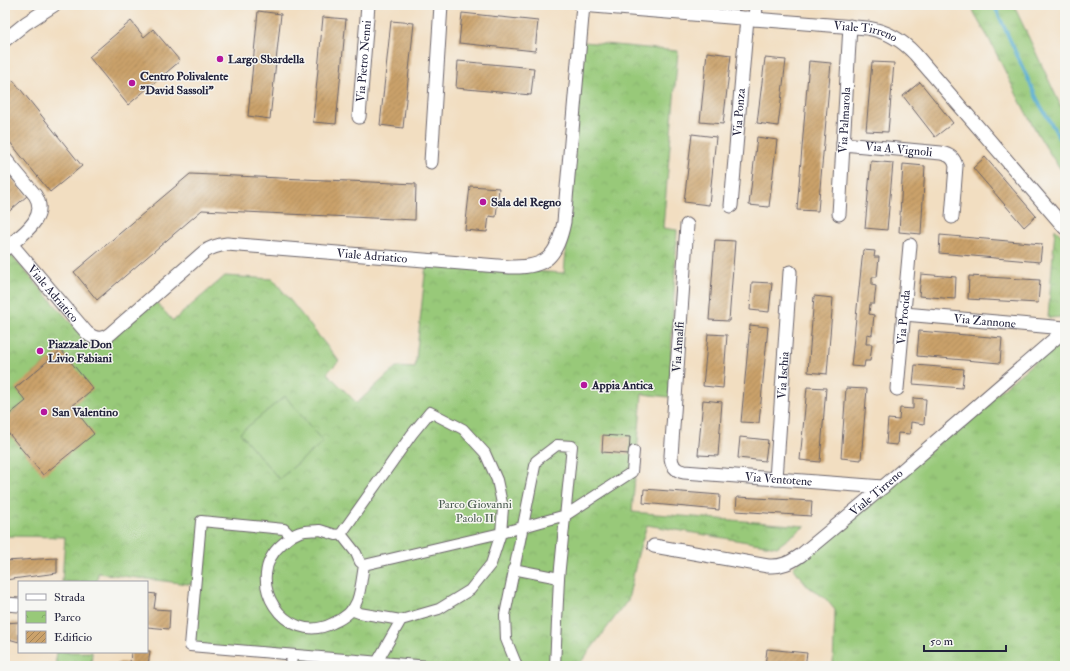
<svg xmlns="http://www.w3.org/2000/svg" width="1070" height="671" viewBox="0 0 1070 671" font-family="'IM FELL Double Pica',serif">
  <defs>
    <pattern id="grass-tufts" width="24" height="20" patternUnits="userSpaceOnUse"><rect width="24" height="20" fill="#98c979"/><path d="M3 7l-1-3M5 7V3M7 7l1-3M15 17l-1-3M17 17v-4M19 17l1-3" fill="none" stroke="#83ac6a"/></pattern>
    <pattern id="park-crowns" width="20" height="18" patternUnits="userSpaceOnUse"><rect width="20" height="18" fill="#98c979"/><path d="M2 6a3 3 0 1 1 6 0M12 15a3 3 0 1 1 6 0" fill="none" stroke="#83ac6a"/></pattern>
    <pattern id="building-hatch" width="6" height="6" patternUnits="userSpaceOnUse"><rect width="6" height="6" fill="#cba26b"/><path d="M-1 1l2-2M0 6l6-6M5 7l2-2" fill="none" stroke="#a48459"/></pattern>
  </defs>
  <rect width="100%" height="100%" fill="#f6f6f2"/>
  <filter id="ink" filterUnits="userSpaceOnUse"><feTurbulence type="fractalNoise" baseFrequency=".025" numOctaves="2"/><feDisplacementMap in="SourceGraphic" scale="8" xChannelSelector="R" yChannelSelector="G"/><feConvolveMatrix kernelMatrix="1 2 1 2 8 2 1 2 1" color-interpolation-filters="sRGB"/></filter>
  <filter id="wash" filterUnits="userSpaceOnUse"><feTurbulence type="fractalNoise" baseFrequency=".012" numOctaves="4" result="noise"/><feDisplacementMap in="SourceGraphic" scale="16" xChannelSelector="R" yChannelSelector="G"/><feGaussianBlur stdDeviation="0.9" result="paint"/><feColorMatrix in="noise" values="0 0 0 0 0 0 0 0 0 0 0 0 0 0 0 0 0 1.4 0 .05"/><feComposite in="paint" operator="in"/></filter>
  <g filter="url(#wash)">
    <rect width="100%" height="100%" fill="#f2dec1"/>
    <path fill="url(#grass-tufts)" stroke="#5d765a" d="M972,5H1015L1016,10L1065,115V175C1034,135 1013,86 990,41C984,29 974,17 972,5Z
      M1065,336V666H833L835,610L825,598L806,585L793,567Z"/>
    <path fill="url(#park-crowns)" stroke="#5d765a" d="M584,42L678,51L663,228L677,230L669,397L642,394L632,512L805,526L777,547L647,525L638,554L628,600L578,666H291L292,655L190,646L196,585L98,573L97,582H62L65,537L5,536V260L11,255L96,351L155,301L173,321L225,276L273,279L339,361L327,373L357,403L396,367L415,368L426,265L564,273Z
      M1055,229L1065,239V317L1048,318Z
      M57,652H92L91,666H55Z"/>
    <path fill="#98c979" stroke="#5d765a" d="M285,396L323,442L279,479L240,433Z"/>
    <g fill="none" stroke-linecap="round" stroke-linejoin="round">
      <path stroke="#53abd0" stroke-width="3.5" d="M994,5L1039,103L1065,147"/>
    </g>
    <g id="blocks">
      <path fill="url(#building-hatch)" d="M258,11L281,14L270,119L248,116Z
        M462,13L538,21L535,51L459,43Z
        M323,17L346,19L336,124L313,122Z
        M131,21L144,37L153,29L180,61L128,105L89,57Z
        M391,21L414,23L403,128L380,125Z
        M707,52L731,55L723,124L700,122Z
        M765,58L786,60L778,126L757,123Z
        M458,61L534,68L531,95L456,88Z
        M809,61L831,63L818,211L797,210Z
        M872,62L894,63L888,132L866,131Z
        M13,80L82,166L50,192L5,136V87Z
        M920,82L953,123L935,137L903,96Z
        M692,134L716,137L709,205L684,202Z
        M757,137L777,140L769,207L749,205Z
        M985,157L1036,216L1024,227L973,168Z
        M871,161L893,163L887,230L865,228Z
        M903,164L925,166L921,234L899,232Z
        M190,174L416,184L415,220L202,210L97,300L74,272Z
        M10,176L27,196L5,215V181Z
        M470,186L499,188L496,217L489,216L487,232L465,230Z
        M940,235L1042,244L1040,262L939,253Z
        M715,240L735,241L729,321L709,320Z
        M863,250L875,251L874,257H879L877,277H872V285L876,286L874,304H870L869,314L874,315L872,335L867,334L866,344H872L870,361H865L864,367L851,366Z
        M921,274L956,277L955,299L919,296Z
        M969,276L1040,280L1038,303L968,299Z
        M752,282L772,283L769,312L750,310Z
        M814,296L833,298L827,374L808,372Z
        M750,325L768,327L759,423L741,422Z
        M919,331L1002,338L1000,363L917,356Z
        M708,334L727,335L723,388L703,386Z
        M61,350L93,389L72,406L94,434L43,475L5,429V418L26,401L15,388Z
        M915,365L964,369L962,388L913,384Z
        M807,387L826,388L820,462L800,460Z
        M846,388L867,389L861,460L841,458Z
        M913,398L926,399L924,424L911,422L910,434L898,433L897,445L886,444L888,419L899,420L900,408L913,409Z
        M703,400L722,402L718,456L698,455Z
        M603,435L630,437L629,454L602,452Z
        M740,437L768,440L765,461L738,458Z
        M644,489L720,495L719,510L643,503Z
        M737,497L812,501L811,516L736,511Z
        M57,558V573L5,580V561Z
        M147,593L156,594L154,609L170,610L169,629L147,627Z
        M19,622V642L5,638V623Z
        M767,649L807,653L805,666H793V664L777,662V666H765Z
        M147,651H150L148,666H118L119,662L130,663L131,652H147Z"/>
    </g>
  </g>
  <g filter="url(#ink)">
    <use href="#blocks" fill-opacity="0" stroke="#6b646a" stroke-width="1"/>
    <g fill="none" stroke-linecap="round" stroke-linejoin="round">
      <defs>
        <path id="pedestrian" d="M320,530L336,535L341,534L356,553L360,562L364,565C362,577 361,590 357,601C353,612 342,619 333,623C285,648 241,579 282,544C289,538 296,532 305,531C310,530 315,531 320,530Z
          M341,534L412,434L430,412L463,429L485,453L497,480L503,508L501,533L491,564L470,590L439,609L401,620L359,613L351,610
          M291,536L284,529L201,521L190,646L429,666
          M364,565L501,533L566,515L632,472L634,451
          M513,569L559,578
          M377,662L401,620
          M291,666L292,655
          M517,666L506,639L505,615L536,461L557,445L572,446L559,578L555,666"/>
        <g id="minor">
          <path id="s1" d="M581,5L867,28C887,31 902,40 915,54L1065,228"/>
          <path d="M755,19L756,5"/>
          <path d="M5,40L26,23L54,5"/>
          <path id="s2" d="M359,117L368,5"/>
          <path id="s3" d="M843,144L941,153C949,155 954,157 956,166L952,217"/>
          <path d="M5,159L35,195C50,218 20,236 5,249"/>
          <path d="M431,162L441,5"/>
          <path id="s4" d="M731,206L747,18"/>
          <path id="s5" d="M839,214L850,26"/>
          <path id="s6" d="M687,225L671,456C671,465 676,471 684,472L883,487"/>
          <path id="s7" d="M11,244L87,333C94,339 103,340 110,334L204,252C211,247 219,245 227,244L510,267C546,268 557,257 564,222L583,5"/>
          <path id="s8" d="M904,314L1065,328"/>
          <path id="s9" d="M897,389L910,245"/>
          <path id="s10" d="M776,479L790,272"/>
          <path id="s11" d="M654,546L768,566C782,567 791,562 801,555L883,487L1065,330"/>
          <path d="M5,604L19,605"/>
        </g>
      </defs>
      <use href="#pedestrian" stroke="#6b646a" stroke-width="12"/>
      <use href="#minor" stroke="#6b646a" stroke-width="15"/>
      <use href="#pedestrian" stroke="#fff" stroke-width="10"/>
      <use href="#minor" stroke="#fff" stroke-width="13"/>
    </g>
  </g>
  <g fill="#b5179e" stroke="#f6f6f2" stroke-width="1.5">
    <circle cx="220" cy="59" r="4"/>
    <circle cx="132" cy="83" r="4"/>
    <circle cx="483" cy="202" r="4"/>
    <circle cx="40" cy="351" r="4"/>
    <circle cx="584" cy="385" r="4"/>
    <circle cx="44" cy="412" r="4"/>
  </g>
  <g text-anchor="middle" stroke-width="3" stroke-linejoin="round" paint-order="stroke">
    <g font-size="12" fill="#22223b" stroke="#f6f6f2">
      <text dy="4" stroke="none"><textPath href="#s1" startOffset="286">Viale Tirreno</textPath></text>
      <text dy="4" stroke="none"><textPath href="#s2" startOffset="56">Via Pietro Nenni</textPath></text>
      <text dy="4" stroke="none"><textPath href="#s4" startOffset="94">Via Ponza</textPath></text>
      <text dy="4" stroke="none"><textPath href="#s5" startOffset="94">Via Palmarola</textPath></text>
      <text dy="4" stroke="none"><textPath href="#s3" startOffset="56">Via A. Vignoli</textPath></text>
      <text dy="4" stroke="none"><textPath href="#s7" startOffset="437">Viale Adriatico</textPath></text>
      <text dy="4" stroke="none"><textPath href="#s7" startOffset="65">Viale Adriatico</textPath></text>
      <text dy="4" stroke="none"><textPath href="#s9" startOffset="72">Via Procida</textPath></text>
      <text dy="4" stroke="none"><textPath href="#s8" startOffset="81">Via Zannone</textPath></text>
      <text transform="translate(678 347) rotate(-86)" y="4">Via Amalfi</text>
      <text dy="4" stroke="none"><textPath href="#s10" startOffset="104">Via Ischia</textPath></text>
      <text dy="4" stroke="none"><textPath href="#s6" startOffset="349">Via Ventotene</textPath></text>
      <text dy="4" stroke="none"><textPath href="#s11" startOffset="249">Viale Tirreno</textPath></text>
    </g>
    <g font-size="12" font-weight="bold" fill="#22223b" stroke="#f6f6f2" text-anchor="start">
      <text x="228" y="63">Largo Sbardella</text>
      <text x="140" y="80">Centro Polivalente<tspan x="140" dy="14">"David Sassoli"</tspan></text>
      <text x="491" y="206">Sala del Regno</text>
      <text x="48" y="348">Piazzale Don<tspan x="48" dy="14">Livio Fabiani</tspan></text>
      <text x="592" y="389">Appia Antica</text>
      <text x="52" y="416">San Valentino</text>
    </g>
    <g font-size="12" fill="#4b5c51" stroke="#f6f6f2">
      <text x="475" y="508">Parco Giovanni<tspan x="475" dy="14">Paolo II</tspan></text>
    </g>
  </g>
  <rect width="1070" height="671" fill="none" stroke="#f6f6f2" stroke-width="20"/>
  <rect x="18" y="581" width="130" height="72" fill="#f6f6f2" stroke="#a1a1a9"/>
  <rect x="26" y="594" width="20" height="6" fill="#ffffff" stroke="#a1a1a9"/>
  <text x="54" y="601" font-size="12" fill="#22223b">Strada</text>
  <rect x="26" y="611" width="20" height="12" fill="url(#park-crowns)" stroke="#a1a1a9"/>
  <text x="54" y="621" font-size="12" fill="#22223b">Parco</text>
  <rect x="26" y="631" width="20" height="12" fill="url(#building-hatch)" stroke="#a1a1a9"/>
  <text x="54" y="641" font-size="12" fill="#22223b">Edificio</text>
  <path d="M924 645v6h82v-6" fill="none" stroke="#22223b" stroke-width="2"/>
  <text x="930" y="645" font-size="12" fill="#22223b" stroke="#f6f6f2" stroke-width="3" paint-order="stroke">50 m</text>
</svg>
